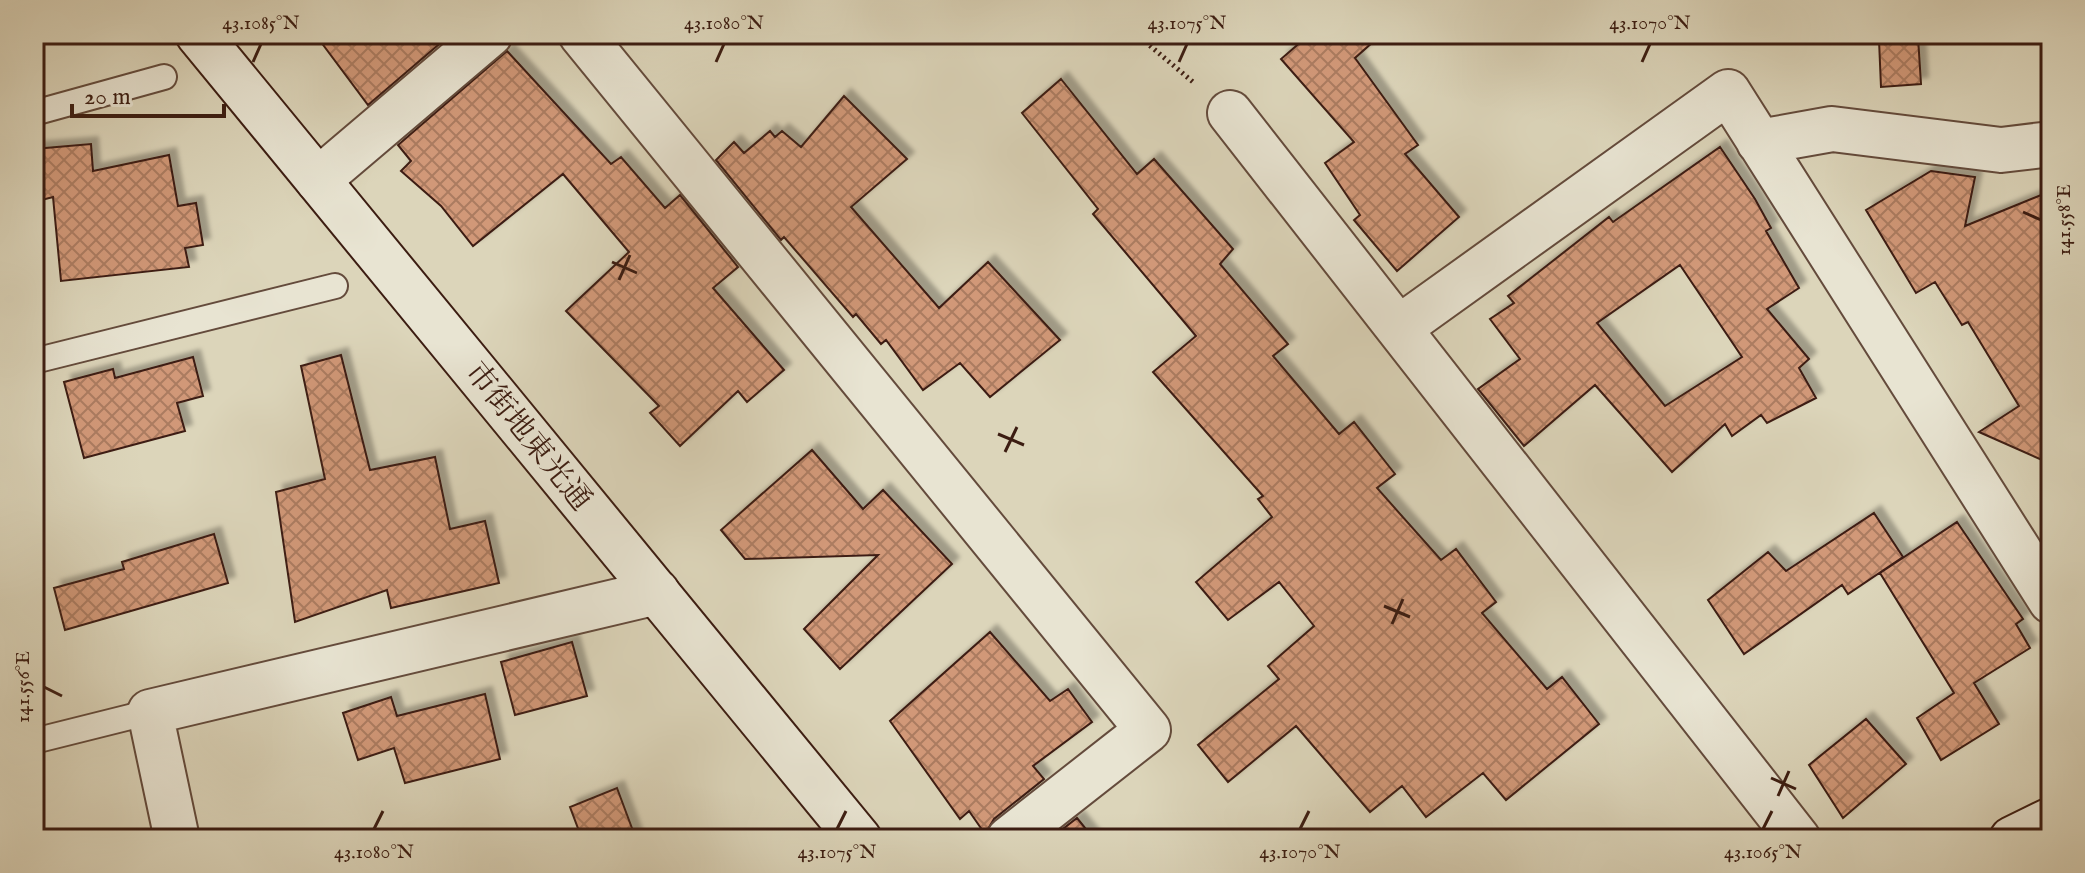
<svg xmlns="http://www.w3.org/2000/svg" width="2085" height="873" viewBox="0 0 2085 873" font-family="'IM FELL English','Noto Serif JP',serif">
  <defs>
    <pattern id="building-cross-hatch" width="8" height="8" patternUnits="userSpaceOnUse" patternTransform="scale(2)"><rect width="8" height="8" fill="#d19878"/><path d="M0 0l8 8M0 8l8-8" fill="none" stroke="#ab7b61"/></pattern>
    <filter id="shadow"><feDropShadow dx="7" dy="-7" stdDeviation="2" flood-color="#0004"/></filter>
  </defs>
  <rect width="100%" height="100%" fill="#dcd5ba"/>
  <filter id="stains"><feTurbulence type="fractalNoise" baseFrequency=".0025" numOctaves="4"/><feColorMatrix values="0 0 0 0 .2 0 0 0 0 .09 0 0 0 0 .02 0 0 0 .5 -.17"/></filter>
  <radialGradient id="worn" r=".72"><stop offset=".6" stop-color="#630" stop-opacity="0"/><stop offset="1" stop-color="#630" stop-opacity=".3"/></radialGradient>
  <path fill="url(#building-cross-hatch)" stroke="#3c1d12" stroke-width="2" fill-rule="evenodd" filter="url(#shadow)" d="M315,34H451L368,105Z
    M1310,34H1382L1355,58L1418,145L1405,154L1459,217L1397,271L1354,220L1360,215L1325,163L1354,142L1281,59Z
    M1918,37L1921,84L1881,87L1879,40Z
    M507,51L611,164L621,157L665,208L680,195L738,267L713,288L784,370L747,402L738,391L680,446L650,413L659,406L566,311L629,252L563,174L473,246L441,206L401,171L411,161L398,145Z
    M1061,79L1137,174L1154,159L1233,249L1220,264L1288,344L1273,356L1339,434L1354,422L1395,474L1377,488L1441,560L1456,549L1496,602L1482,613L1547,689L1562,677L1599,724L1506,800L1483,773L1426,817L1402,786L1370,812L1296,726L1228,782L1198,745L1279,679L1268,666L1314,626L1279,582L1228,620L1196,582L1272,517L1258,499L1263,496L1153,372L1196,336L1093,214L1098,209L1022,113Z
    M844,96L907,159L851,207L939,308L988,262L1060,340L990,397L960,363L923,390L886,340L881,344L856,314L853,317L784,237L781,240L716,160L734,142L744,153L770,131L775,137L782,131L801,147Z
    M91,144L93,171L169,155L178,206L196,203L203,245L185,248L189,267L61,281L53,197L34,202V149Z
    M1720,147L1755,199L1771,228L1766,231L1799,288L1767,309L1809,359L1799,368L1816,398L1767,423L1761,415L1732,436L1725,424L1672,472L1595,385L1524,446L1478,389L1520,359L1490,319L1514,303L1508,296L1609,217L1613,222ZM1680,265L1742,357L1665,406L1597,323Z
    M1931,171L1975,177L1965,226L2051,191V464L1979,432L2019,406L1968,322L1962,325L1935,282L1916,293L1866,210Z
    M341,355L370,470L435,457L450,529L485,521L499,583L391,608L387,590L295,622L276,492L325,479L301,366Z
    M193,357L203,396L177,403L185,431L84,458L64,382L113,369L115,378Z
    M812,450L863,509L883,490L952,564L840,669L804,629L878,555L745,559L721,530Z
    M1874,513L1903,557L1848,594L1842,585L1744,654L1708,600L1768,552L1786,571Z
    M1957,522L2023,619L2016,624L2030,648L1974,683L1999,724L1941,760L1917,718L1954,693L1880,573Z
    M214,534L228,583L65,630L54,588L124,569L122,562Z
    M990,632L1050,701L1068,689L1092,722L1033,766L1044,779L994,819L985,834L969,811L960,819L890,721Z
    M572,642L587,696L515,715L501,662Z
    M485,694L500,759L405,783L394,748L358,760L343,713L391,697L397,716Z
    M1866,719L1906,764L1843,818L1809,765Z
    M617,788L636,839H582L570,807Z
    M1077,818L1094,839H1050Z"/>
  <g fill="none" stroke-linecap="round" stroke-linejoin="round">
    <defs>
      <path id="lane" d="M34,113L164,77
        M34,361L335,286
        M34,741L150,712"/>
      <path id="street" d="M581,34L1148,730L1009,839
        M1230,113L1798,839
        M1759,142L1832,129L2001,150L2051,144
        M318,180L490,34
        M1399,328L1728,92L2051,601
        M177,839L150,712L657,592"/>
      <path id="secondary" d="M198,34L859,839
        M2012,839L2051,820"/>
    </defs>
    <use href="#lane" stroke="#644b3c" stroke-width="28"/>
    <use href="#street" stroke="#644b3c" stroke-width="48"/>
    <use href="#secondary" stroke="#3c1d12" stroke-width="48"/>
    <path stroke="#3c1d12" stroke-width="5" stroke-dasharray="2 4" stroke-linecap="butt" d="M1136,34L1193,82"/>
    <use href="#lane" stroke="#e8e4d2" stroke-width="24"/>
    <use href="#street" stroke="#e8e4d2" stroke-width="44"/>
    <use href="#secondary" stroke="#e8e4d2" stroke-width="44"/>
  </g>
  <path fill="none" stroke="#3c1d12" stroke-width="3" d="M253,62L261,44M716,62L724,44M1179,62L1187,44M1642,62L1650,44M2023,212L2041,220M612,262L637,273M619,280L630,255M998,434L1024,445M1005,452L1017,427M1384,606L1410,617M1392,624L1403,599M44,687L62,696M1771,778L1796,789M1778,796L1789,771M374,829L383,811M837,829L846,811M1300,829L1309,811M1763,829L1772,811"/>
  <g text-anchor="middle" stroke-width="8" stroke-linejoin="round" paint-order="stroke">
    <g font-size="30" fill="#3c1d12" stroke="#e8e4d2">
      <text transform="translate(529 436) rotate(51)" y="10">市街地東光通</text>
    </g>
  </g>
  <rect width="2085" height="873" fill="none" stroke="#dcd5ba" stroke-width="88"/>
  <path d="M72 104v12h152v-12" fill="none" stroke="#3c1d12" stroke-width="4"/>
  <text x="84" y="104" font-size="24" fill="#3c1d12" stroke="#e8e4d2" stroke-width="6" paint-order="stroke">20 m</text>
  <rect x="44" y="44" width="1997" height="785" fill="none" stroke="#3c1d12" stroke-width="3"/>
  <g font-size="20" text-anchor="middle" fill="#3c1d12">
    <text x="261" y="29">43.1085°N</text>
    <text x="724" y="29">43.1080°N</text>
    <text x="1187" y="29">43.1075°N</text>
    <text x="1650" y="29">43.1070°N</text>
    <text transform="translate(2063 220) rotate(-90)" y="7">141.558°E</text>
    <text transform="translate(22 687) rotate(-90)" y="7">141.556°E</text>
    <text x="374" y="858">43.1080°N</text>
    <text x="837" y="858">43.1075°N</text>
    <text x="1300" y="858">43.1070°N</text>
    <text x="1763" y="858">43.1065°N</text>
  </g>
  <rect width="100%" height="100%" filter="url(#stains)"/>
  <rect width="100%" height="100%" fill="url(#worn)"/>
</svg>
